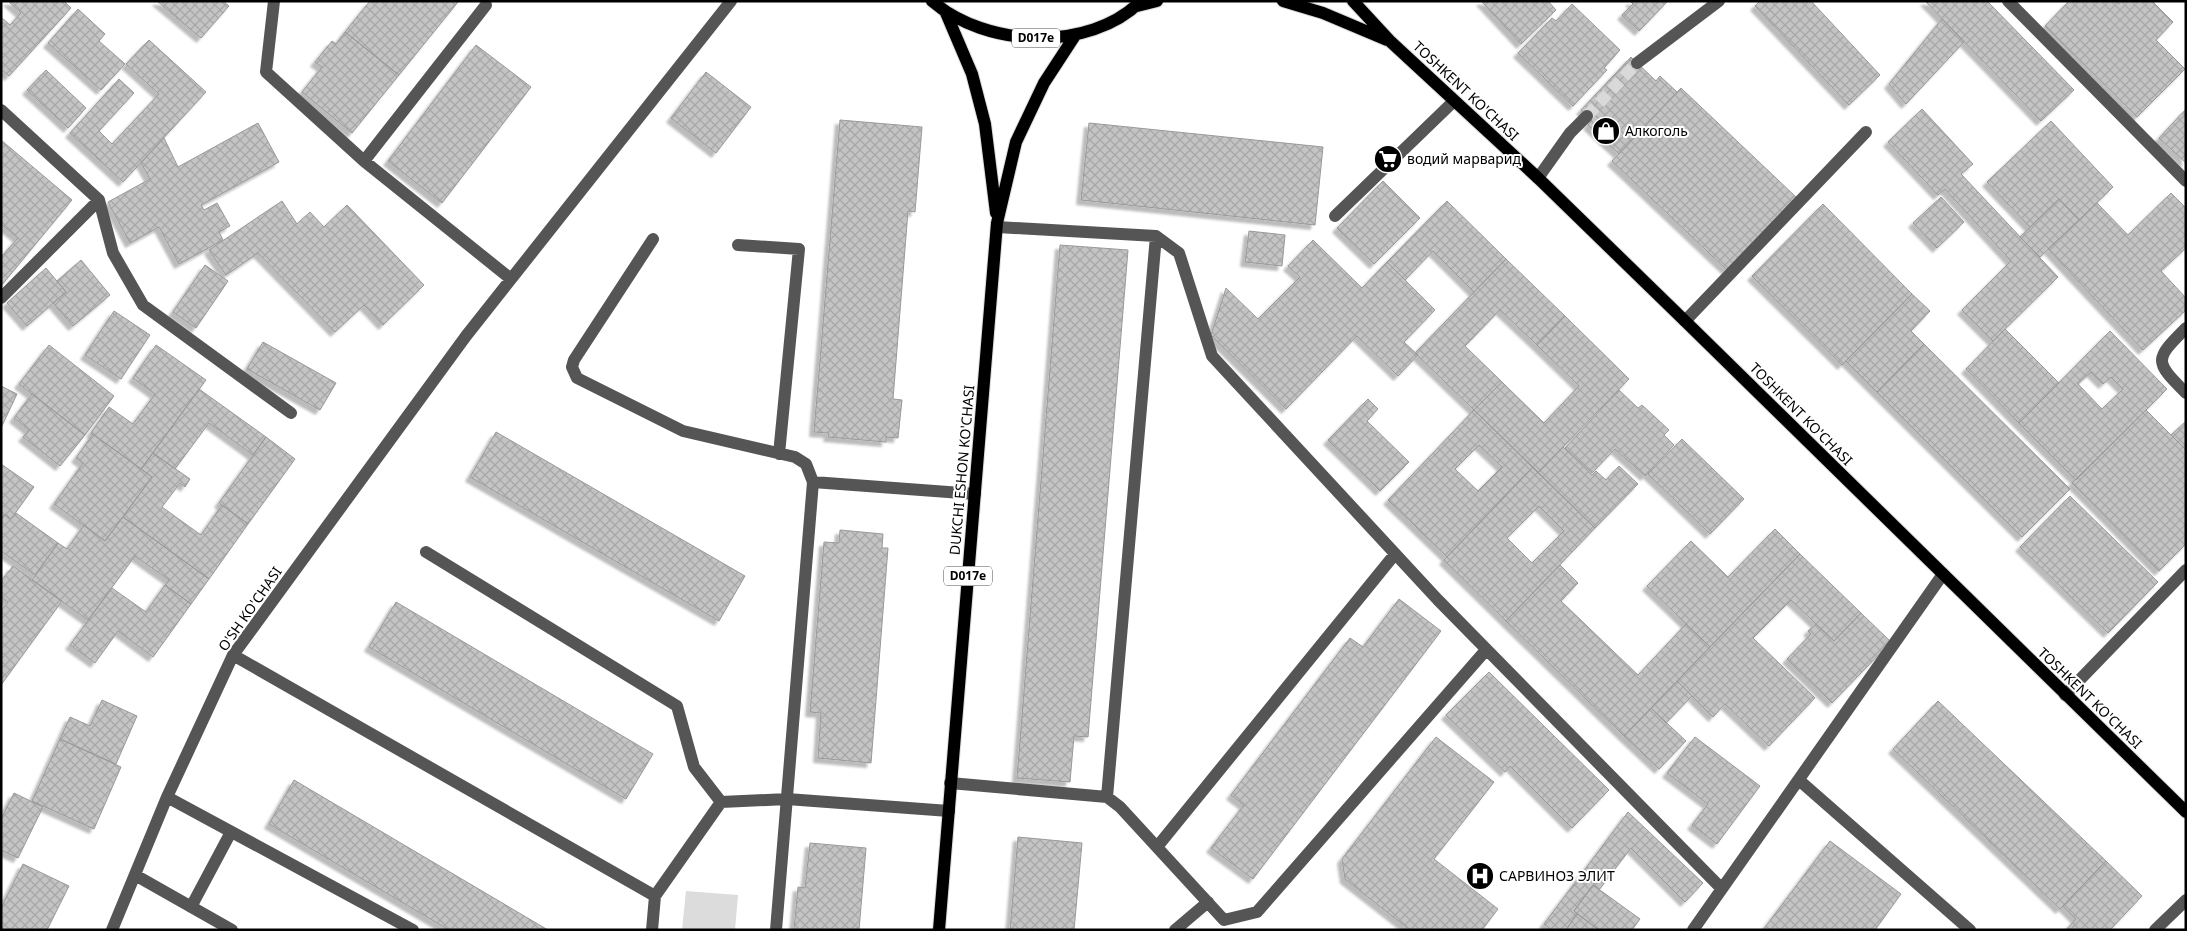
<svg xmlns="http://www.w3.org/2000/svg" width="2187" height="931" viewBox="0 0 2187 931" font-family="'Noto Sans',sans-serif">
  <defs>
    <pattern id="building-cross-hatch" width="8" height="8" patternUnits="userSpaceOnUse" patternTransform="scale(1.25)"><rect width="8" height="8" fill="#c4c4c4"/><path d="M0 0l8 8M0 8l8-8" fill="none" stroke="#a7a7a7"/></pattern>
    <filter id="shadow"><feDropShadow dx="-4.5" dy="4.5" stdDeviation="1" flood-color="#0004"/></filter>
  </defs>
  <rect width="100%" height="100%" fill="#fff"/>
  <path fill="#dcdcdc" d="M686,891L738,895L735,930H682Z"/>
  <path fill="url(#building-cross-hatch)" stroke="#999" fill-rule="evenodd" filter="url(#shadow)" d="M8,1H64L71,8L9,76L1,69V17L10,25L21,13Z
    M157,1H223L229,6L201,38Z
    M370,1H457L458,2L399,75L345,32Z
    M1481,1H1548L1556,10L1521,44Z
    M1630,1H1668L1639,31L1622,15L1633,4Z
    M1760,1H1811L1880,75L1849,105L1755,6Z
    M1925,1H1987L2074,90L2041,121Z
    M2069,1H2117L2119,4L2121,1H2152L2173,22L2156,40L2185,69L2137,117L2045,26Z
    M1572,4L1620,50L1604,68L1607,70L1573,106L1518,53L1552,18L1556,21Z
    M78,9L105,34L99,41L125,64L101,90L48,43Z
    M1942,19L1964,42L1906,104L1889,84Z
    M345,32L399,75L352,133L302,92L322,67L315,62L332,41L336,44Z
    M149,40L206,92L123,182L70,133L119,79L134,93L99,131L112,144L159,94L126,64Z
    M476,45L531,87L442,203L388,161Z
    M1631,57L1656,81L1660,76L1677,92L1619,154L1588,125L1592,120L1581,110Z
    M46,70L86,108L68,128L27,90Z
    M706,72L751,107L716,153L671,118Z
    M1681,88L1796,197L1727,270L1612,161Z
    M1922,109L1973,164L1961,174L2058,277L1993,341L1962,310L2011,261L1945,189L1938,195L1888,142Z
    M2186,109V163L2159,138Z
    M840,120L922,127L915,212L908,211L893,399L902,400L898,438L886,437V442L828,437L829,433L814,432Z
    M2051,121L2113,187L2079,220L2059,199L2030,227L1987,182Z
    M258,123L279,162L201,205L204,210L217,203L230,226L219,232L223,240L179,264L159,227L130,243L108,202L150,179L141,163L164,138L178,167Z
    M1089,123L1323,147L1315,225L1081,200Z
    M1,140L72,200L1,286V257L18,238L1,224Z
    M1383,181L1420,218L1374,264L1337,228Z
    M2171,193L2186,208V248L2161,271L2186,298V310L2143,350L2048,249L2097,203L2128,235Z
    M1941,197L1964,222L1937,248L1913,223Z
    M2059,199L2079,220L2040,257L2020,237Z
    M282,201L297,224L310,212L324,227L347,205L424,285L383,325L364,305L335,332L258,253L226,275L209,250Z
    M1447,201L1506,259L1474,292L1433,251L1405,280L1387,262Z
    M1823,204L1912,294L1842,365L1752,276Z
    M1249,231L1285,235L1282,266L1245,262Z
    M1313,240L1362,288L1387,262L1435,310L1404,342L1418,355L1398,376L1357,336L1286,409L1211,335L1226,288L1258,319L1300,277L1288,266Z
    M1060,245L1128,250L1088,737L1074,736L1070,782L1017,778Z
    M1506,259L1565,316L1537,345L1500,310L1465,346L1502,382L1474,410L1415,353Z
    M81,260L110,295L73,326L53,303L66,292L57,281Z
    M205,265L228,281L196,328L173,312Z
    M46,268L66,292L27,326L7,303Z
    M1912,294L1930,311L1911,331L1924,344L1877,392L1846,361Z
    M114,311L150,335L121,379L85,355Z
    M1565,316L1629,379L1538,473L1474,410L1502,382L1544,423L1579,386L1537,345Z
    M2005,329L2059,383L2019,423L1966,369Z
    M2110,331L2167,389L2076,480L2019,423ZM2091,372L2103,384L2111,377L2123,389L2102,409L2078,384Z
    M263,342L336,383L320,410L247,369Z
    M1924,344L2070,489L2022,537L1877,392Z
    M49,345L114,396L85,435L19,384Z
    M156,345L206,380L141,469L91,433L109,407L133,424L155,394L133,378Z
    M1,386L17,394L1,428Z
    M199,389L266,437L253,455L209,423L175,469L153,453Z
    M1619,390L1638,408L1642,405L1669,430L1664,435L1674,445L1645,476L1615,449L1592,473L1565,448Z
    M32,394L85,435L60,466L23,437L29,430L14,418Z
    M1368,399L1378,409L1367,421L1409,462L1380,491L1328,440Z
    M1474,410L1533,467L1447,557L1388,500ZM1479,445L1502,467L1478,491L1455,469Z
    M2146,410L2186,450V544L2159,571L2072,483Z
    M2186,421V450L2171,435Z
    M496,432L745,576L719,621L470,477Z
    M93,434L152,477L105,541L54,504L83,463L76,458Z
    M266,437L295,459L248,524L219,503Z
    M1682,439L1744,499L1710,534L1648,474Z
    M1563,447L1592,475L1596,471L1606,480L1619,466L1638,484L1595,528L1538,473Z
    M153,453L190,479L185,487L180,483L162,507L201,535L222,505L248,524L209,579L123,517L152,477L141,469Z
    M1,464L34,487L11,519L5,514L1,520Z
    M1533,467L1595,528L1506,621L1444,560ZM1539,506L1564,531L1532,563L1507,538Z
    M2070,496L2158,582L2108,633L2020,547Z
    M16,513L58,543L35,575L1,551V520L5,514L11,519Z
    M123,517L209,579L191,604L165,585L169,580L135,556L88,620L32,580L58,543L67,549L84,525L105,541Z
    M1775,529L1800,554L1710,647L1647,586L1691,541L1728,577Z
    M840,530L883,534L882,548H888L871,763L818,758L821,713L810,712L824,542L839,543Z
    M1800,554L1861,613L1834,641L1791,600L1753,638L1815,698L1769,746L1725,704L1713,717L1677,681Z
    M1560,565L1578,583L1561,601L1638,675L1686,624L1710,647L1624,736L1506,621Z
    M13,566L62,601L1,685V611L8,602L1,597V581Z
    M165,585L191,604L153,657L118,631L95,663L70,645L112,588L146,612Z
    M1399,599L1441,631L1253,879L1211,848L1244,805L1231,795L1350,638L1363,647Z
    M396,602L653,754L626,799L369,647Z
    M1861,613L1891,642L1832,703L1787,659L1811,634L1808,631L1816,624L1834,641Z
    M1489,672L1609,790L1572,828L1510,766L1505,772L1446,715Z
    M1677,681L1692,696L1666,723L1651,708Z
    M102,700L137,716L116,764L60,739L70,717L90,726Z
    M1938,701L2106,861L2060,909L1893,749Z
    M1651,708L1686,741L1659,769L1624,736Z
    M1436,737L1494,782L1434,859L1498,909L1482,930H1410L1345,879L1342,859Z
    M1695,737L1760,786L1717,844L1692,825L1708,804L1667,773Z
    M60,739L121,767L94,829L32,801Z
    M294,780L548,930H449L269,824Z
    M14,793L43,807L18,858L1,850V819Z
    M1628,812L1703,883L1685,902L1631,848L1599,890L1593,885L1574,911L1577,914L1566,930H1552L1544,924Z
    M1018,837L1082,843L1074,930H1010Z
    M1830,841L1901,894L1875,930H1763Z
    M810,843L866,848L859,930H794L798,887L805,888Z
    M2106,861L2142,896L2110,930H2066L2076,919L2063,906Z
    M23,864L69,886L47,930H1V908Z
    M1593,885L1640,919L1632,930H1599L1574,911Z
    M1577,914L1599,930H1566Z"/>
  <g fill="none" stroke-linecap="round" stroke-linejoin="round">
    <path stroke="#d9d9d9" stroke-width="12" stroke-dasharray="12 6" stroke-linecap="butt" d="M1587,116L1637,63"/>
    <defs>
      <path id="major" d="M932,1C985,47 1089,53 1141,1
        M1283,1L1323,13L1387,40
        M1353,1L1391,42L1538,178L1685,321L2186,812
        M1137,6L1157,1
        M946,13L972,74L985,124L996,213
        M939,930L997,223L1016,142L1044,83L1076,34"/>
    </defs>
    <use href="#major" stroke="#dbdbdb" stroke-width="14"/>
    <path stroke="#555" stroke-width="12" d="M274,1L266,72L364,161L511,279
      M2008,1L2186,181
      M1637,63L1719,1
      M1,110L99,200L113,253L143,305L291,413
      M364,161L486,5
      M1538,178L1570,133L1587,116
      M1335,216L1454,101
      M997,227L1156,236L1179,253L1212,356L1438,600L1722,889
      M653,239L574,360L572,367L577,378L683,431L795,457L806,464L813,482L975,494
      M738,245L799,249L779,454
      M1,298L99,200
      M1685,321L1866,132
      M2186,328C2154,360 2154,361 2186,393
      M426,552L677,706L694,767L721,802
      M233,655L655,896
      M2065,695L2186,570
      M1800,781L1970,930
      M950,783L1107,797L1120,807L1224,920L1257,912L1486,650
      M167,797L413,930
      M1107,797L1156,236
      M1157,847L1395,554
      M135,875L232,930
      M191,907L231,832
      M112,930L167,797L233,655L466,336L731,1
      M652,930L655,896L721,802L787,799L949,811
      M776,930L813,482
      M1175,930L1208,902
      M1693,930L1943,574
      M2155,930L2186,900"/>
    <use href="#major" stroke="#000" stroke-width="12"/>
  </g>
  <defs>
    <symbol id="shop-disc" viewBox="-11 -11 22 22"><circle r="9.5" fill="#000" stroke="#fff"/><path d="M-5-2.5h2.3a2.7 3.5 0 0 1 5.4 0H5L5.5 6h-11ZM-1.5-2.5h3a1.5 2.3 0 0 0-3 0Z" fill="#fff"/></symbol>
    <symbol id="supermarket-disc" viewBox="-11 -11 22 22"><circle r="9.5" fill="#000" stroke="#fff"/><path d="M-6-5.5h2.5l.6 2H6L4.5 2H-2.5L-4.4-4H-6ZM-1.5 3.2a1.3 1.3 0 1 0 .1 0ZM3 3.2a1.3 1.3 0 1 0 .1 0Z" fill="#fff"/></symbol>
    <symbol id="hospital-disc" viewBox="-11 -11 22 22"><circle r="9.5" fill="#000" stroke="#fff"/><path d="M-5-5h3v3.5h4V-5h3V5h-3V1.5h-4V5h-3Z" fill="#fff"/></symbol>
  </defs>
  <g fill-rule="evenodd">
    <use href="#shop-disc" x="1590" y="115" width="32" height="32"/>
    <use href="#supermarket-disc" x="1372" y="143" width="32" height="32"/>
    <use href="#hospital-disc" x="1464" y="860" width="32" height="32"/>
  </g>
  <g text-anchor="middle" stroke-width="4" stroke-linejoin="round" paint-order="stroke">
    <g fill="#fff" stroke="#4c4c4c" stroke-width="1">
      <rect x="1012" y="28.5" width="48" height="19" rx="4"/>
      <rect x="944" y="566.5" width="48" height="19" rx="4"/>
    </g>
    <g font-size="12" font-weight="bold" fill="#000">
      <text x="1036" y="42">D017e</text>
      <text x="968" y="580">D017e</text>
    </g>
    <g font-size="14" fill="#000" stroke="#fff">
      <text transform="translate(1466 91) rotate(43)" y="5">TOSHKENT KO'CHASI</text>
      <text transform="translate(1801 414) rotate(45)" y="5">TOSHKENT KO'CHASI</text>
      <text transform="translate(962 470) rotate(-85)" y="5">DUKCHI ESHON KO'CHASI</text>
      <text transform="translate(250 609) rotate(-55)" y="5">O'SH KO'CHASI</text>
      <text transform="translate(2090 698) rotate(44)" y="5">TOSHKENT KO'CHASI</text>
    </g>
    <g font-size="14" fill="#000" stroke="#fff" text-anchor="start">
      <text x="1625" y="136">Алкоголь</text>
      <text x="1407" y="164">водий марварид</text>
      <text x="1499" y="881">САРВИНОЗ ЭЛИТ</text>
    </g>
  </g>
  <rect width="2187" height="931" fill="none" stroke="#000000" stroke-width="5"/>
</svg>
